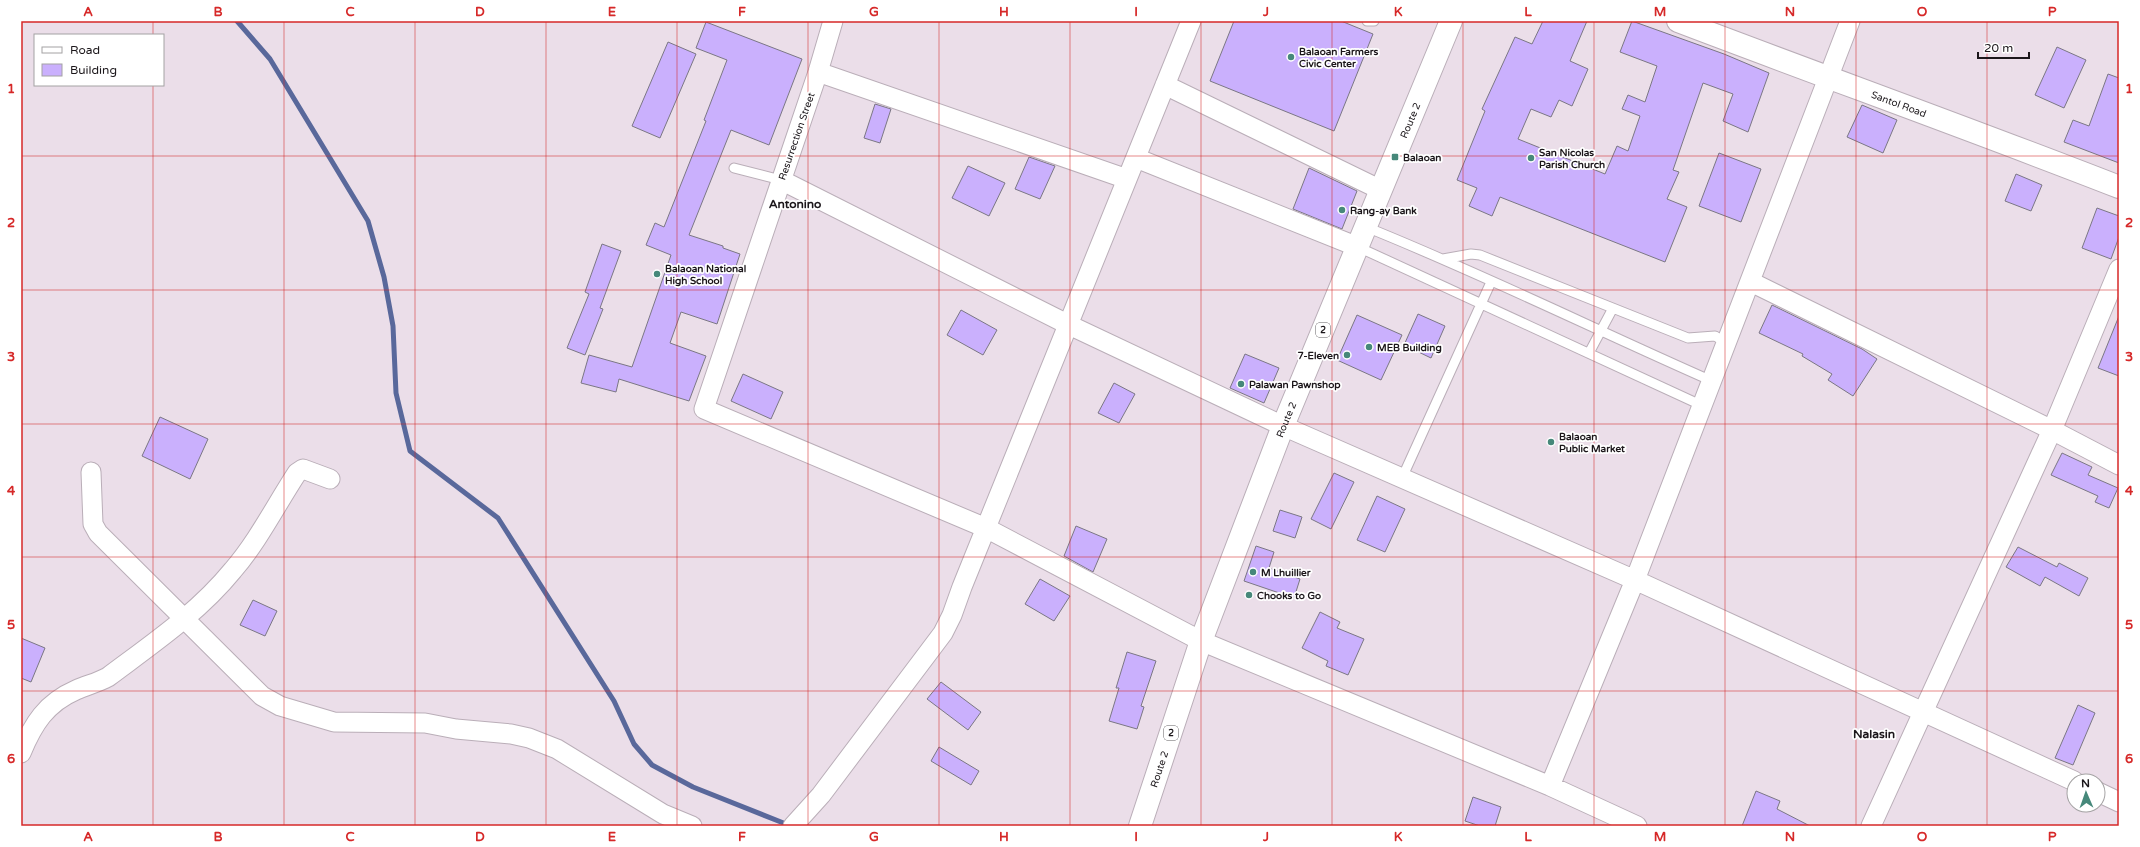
<svg xmlns="http://www.w3.org/2000/svg" width="2140" height="847" viewBox="0 0 2140 847" font-family="'Varela Round',sans-serif">
  <rect width="100%" height="100%" fill="#ebdee9"/>
  <g fill="none" stroke-linecap="round" stroke-linejoin="round">
    <path stroke="#59689b" stroke-width="5" d="M237,21L270,59L368,221L384,277L393,326L396,393L410,451L498,518L614,701L634,744L652,765L693,787L786,824"/>
  </g>
  <path fill="#cab0fd" stroke="#7b7784" d="M1234,21H1341L1373,34L1334,131L1210,81Z
    M1543,21H1587L1570,61L1588,69L1572,106L1559,100L1551,117L1531,109L1518,139L1605,174L1617,146L1628,151L1640,116L1622,109L1628,95L1645,102L1657,66L1620,52L1632,21L1724,54L1769,73L1748,132L1723,121L1733,94L1703,83L1673,170L1679,172L1667,199L1687,207L1665,262L1500,197L1492,216L1469,206L1477,188L1457,180L1485,111L1482,109L1515,37L1532,44Z
    M706,22L802,59L769,145L731,130L689,235L723,246V248L740,254L717,324L681,312L670,343L706,356L689,401L619,379L616,392L581,383L589,355L632,367L671,255L646,245L655,223L664,227L706,121L704,120L727,60L696,48Z
    M668,42L696,54L660,138L632,126Z
    M2057,47L2086,60L2064,108L2035,95Z
    M2108,74L2119,78V163L2064,142L2073,120L2089,126Z
    M875,104L891,109L880,143L864,138Z
    M1862,105L1897,120L1883,153L1847,137Z
    M1719,153L1761,169L1741,222L1699,206Z
    M1029,157L1055,166L1040,199L1015,189Z
    M968,166L1005,183L989,216L952,198Z
    M1309,168L1357,191L1342,229L1293,209Z
    M2016,174L2042,185L2031,211L2005,201Z
    M2097,208L2119,216V237L2111,259L2082,248Z
    M602,244L621,251L600,308L603,309L585,355L567,348L589,294L585,292Z
    M1772,305L1862,349L1877,359L1853,396L1828,380L1832,374L1802,356L1803,354L1759,333Z
    M961,310L997,330L983,355L947,335Z
    M1418,314L1445,326L1431,358L1404,345Z
    M1357,315L1402,335L1381,380L1337,360Z
    M2119,316V376L2098,368Z
    M1245,354L1279,368L1264,403L1230,388Z
    M743,374L783,392L771,419L731,401Z
    M1114,383L1135,394L1119,423L1098,413Z
    M160,417L208,439L190,479L142,456Z
    M2062,453L2092,467L2088,475L2118,488L2109,508L2095,502L2098,496L2051,475Z
    M1334,473L1354,482L1331,529L1311,519Z
    M1377,496L1405,509L1385,552L1357,540Z
    M1280,510L1302,517L1295,538L1273,531Z
    M1076,526L1107,539L1093,572L1064,556Z
    M1256,546L1274,552L1269,568L1300,579L1294,598L1244,581Z
    M2018,547L2057,567L2059,563L2088,578L2079,596L2045,577L2040,586L2006,567Z
    M1040,579L1070,596L1054,621L1025,604Z
    M253,600L277,611L265,636L240,625Z
    M1320,612L1340,622L1337,628L1364,639L1348,675L1326,666L1328,661L1302,648Z
    M21,638L45,648L31,682L21,678Z
    M1127,652L1156,661L1141,706L1144,707L1137,729L1109,721L1119,688H1116Z
    M941,682L981,712L968,730L927,699Z
    M2078,705L2095,713L2073,765L2055,758Z
    M939,747L979,771L971,785L931,761Z
    M1756,791L1780,801L1777,809L1810,826H1742Z
    M1473,797L1501,807L1495,826H1480L1465,821Z"/>
  <g fill="none" stroke-linecap="round" stroke-linejoin="round">
    <defs>
      <path id="service" d="M1367,21H1374
        M734,168L781,180
        M1366,227C1483,274 1596,330 1712,381
        M1358,247L1703,406
        M1443,259L1471,254L1480,255L1688,338L1715,336L1727,343
        M1589,353L1613,308
        M1402,478L1491,282"/>
      <path id="minor" d="M833,21L818,72L704,409L986,528L1201,641L1550,786L1637,826
        M818,72L1127,179
        M1165,85L1381,190
        M1136,158L1358,247
        M781,180L1067,324L1283,426L1635,580L2074,781
        M1751,282L2052,430L2119,269
        M91,472L93,524L98,533L262,696L280,706L334,722L425,723L456,729L511,734L529,738L557,749L663,814L692,826
        M21,753C33,724 46,703 76,690C87,685 97,683 108,677C152,644 198,613 233,570C258,541 276,505 297,473L303,469L330,479
        M1550,786L1635,580L1850,21
        M2098,792L2119,802
        M793,826L821,795L943,633L952,615L962,587L1191,21
        M1871,826L2052,430L2119,465"/>
      <g id="secondary">
        <path id="s1" d="M1678,21C1825,77 1973,130 2119,187"/>
      </g>
      <g id="trunk">
        <path id="s2" d="M1140,826L1201,641L1283,426L1451,21"/>
      </g>
    </defs>
    <use href="#service" stroke="#baaeb8" stroke-width="11"/>
    <use href="#minor" stroke="#baaeb8" stroke-width="21"/>
    <use href="#secondary" stroke="#baaeb8" stroke-width="24"/>
    <use href="#trunk" stroke="#baaeb8" stroke-width="24"/>
    <use href="#service" stroke="#fff" stroke-width="9"/>
    <use href="#minor" stroke="#fff" stroke-width="19"/>
    <use href="#secondary" stroke="#fff" stroke-width="22"/>
    <use href="#trunk" stroke="#fff" stroke-width="22"/>
  </g>
  <path fill="none" stroke="#d62828" stroke-width="1" stroke-opacity="0.55" d="M153,21V35M284,21V826M415,21V826M546,21V826M677,21V826M808,21V826M939,21V826M1070,21V826M1201,21V826M1332,21V826M1463,21V826M1594,21V826M1725,21V826M1856,21V826M1987,21V826M153,85V826M21,156H2119M21,290H2119M21,424H2119M21,557H2119M21,691H2119"/>
  <g fill="#46887a" stroke="#fff" stroke-width="1.5">
    <circle cx="1291" cy="57" r="4"/>
    <rect x="1391" y="153" width="8" height="8" rx="2"/>
    <circle cx="1531" cy="158" r="4"/>
    <circle cx="1342" cy="210" r="4"/>
    <circle cx="657" cy="274" r="4"/>
    <circle cx="1369" cy="347" r="4"/>
    <circle cx="1347" cy="355" r="4"/>
    <circle cx="1241" cy="384" r="4"/>
    <circle cx="1551" cy="442" r="4"/>
    <circle cx="1253" cy="572" r="4"/>
    <circle cx="1249" cy="595" r="4"/>
  </g>
  <g text-anchor="middle" stroke-width="3.5" stroke-linejoin="round" paint-order="stroke">
    <g fill="#fff" stroke="#5f5c5f" stroke-width="1">
      <rect x="1316" y="323" width="14" height="14" rx="3"/>
      <rect x="1164" y="726" width="14" height="14" rx="3"/>
    </g>
    <g font-size="9" font-weight="bold" fill="#1b161a">
      <text x="1323" y="333">2</text>
      <text x="1171" y="736">2</text>
    </g>
    <g font-size="10" font-weight="bold" fill="#1b161a" stroke="#fff" text-anchor="start">
      <text x="1299" y="55">Balaoan Farmers<tspan x="1299" dy="12">Civic Center</tspan></text>
      <text x="1539" y="156">San Nicolas<tspan x="1539" dy="12">Parish Church</tspan></text>
      <text x="1403" y="161">Balaoan</text>
      <text x="1350" y="214">Rang-ay Bank</text>
      <text x="665" y="272">Balaoan National<tspan x="665" dy="12">High School</tspan></text>
      <text x="1377" y="351">MEB Building</text>
      <text x="1339" y="359" text-anchor="end">7-Eleven</text>
      <text x="1249" y="388">Palawan Pawnshop</text>
      <text x="1559" y="440">Balaoan<tspan x="1559" dy="12">Public Market</tspan></text>
      <text x="1261" y="576">M Lhuillier</text>
      <text x="1257" y="599">Chooks to Go</text>
    </g>
    <g font-size="10" fill="#1b161a" stroke="#fff">
      <text dy="4" stroke="none"><textPath href="#s1" startOffset="236">Santol Road</textPath></text>
      <text dy="4" stroke="none"><textPath href="#s2" startOffset="756">Route 2</textPath></text>
      <text transform="translate(796 136) rotate(-71)" y="4">Resurrection Street</text>
      <text dy="4" stroke="none"><textPath href="#s2" startOffset="432">Route 2</textPath></text>
      <text dy="4" stroke="none"><textPath href="#s2" startOffset="60">Route 2</textPath></text>
    </g>
    <g font-size="12" font-weight="bold" fill="#1b161a" stroke="#fff">
      <text x="795" y="208">Antonino</text>
      <text x="1874" y="738">Nalasin</text>
    </g>
  </g>
  <rect width="2140" height="847" fill="none" stroke="#ffffff" stroke-width="44"/>
  <rect x="34" y="34" width="130" height="52" fill="#ffffff" stroke="#a4a2a3"/>
  <rect x="42" y="47" width="20" height="6" fill="#ffffff" stroke="#a4a2a3"/>
  <text x="70" y="54" font-size="12" fill="#1b161a">Road</text>
  <rect x="42" y="64" width="20" height="12" fill="#cab0fd" stroke="#a4a2a3"/>
  <text x="70" y="74" font-size="12" fill="#1b161a">Building</text>
  <g transform="translate(2086 793) rotate(358)"><circle r="19" fill="#ffffff" stroke="#a4a2a3"/>
  <path d="M0-3L7 15L0 10L-7 15Z" fill="#46887a"/>
  <text y="-6" font-size="11" font-weight="bold" text-anchor="middle" fill="#1b161a">N</text>
  </g>
  <path d="M1978 52v6h51v-6" fill="none" stroke="#1b161a" stroke-width="2"/>
  <text x="1984" y="52" font-size="12" fill="#1b161a" stroke="#ffffff" stroke-width="3" paint-order="stroke">20 m</text>
  <rect x="22" y="22" width="2096" height="803" fill="none" stroke="#d62828" stroke-width="1.5"/>
  <g font-size="13" text-anchor="middle" font-weight="bold" fill="#d62828">
    <text x="88" y="16">A</text>
    <text x="218" y="16">B</text>
    <text x="350" y="16">C</text>
    <text x="480" y="16">D</text>
    <text x="612" y="16">E</text>
    <text x="742" y="16">F</text>
    <text x="874" y="16">G</text>
    <text x="1004" y="16">H</text>
    <text x="1136" y="16">I</text>
    <text x="1266" y="16">J</text>
    <text x="1398" y="16">K</text>
    <text x="1528" y="16">L</text>
    <text x="1660" y="16">M</text>
    <text x="1790" y="16">N</text>
    <text x="1922" y="16">O</text>
    <text x="2052" y="16">P</text>
    <text x="11" y="93">1</text>
    <text x="2129" y="93">1</text>
    <text x="11" y="227">2</text>
    <text x="2129" y="227">2</text>
    <text x="11" y="361">3</text>
    <text x="2129" y="361">3</text>
    <text x="11" y="495">4</text>
    <text x="2129" y="495">4</text>
    <text x="11" y="629">5</text>
    <text x="2129" y="629">5</text>
    <text x="11" y="763">6</text>
    <text x="2129" y="763">6</text>
    <text x="88" y="841">A</text>
    <text x="218" y="841">B</text>
    <text x="350" y="841">C</text>
    <text x="480" y="841">D</text>
    <text x="612" y="841">E</text>
    <text x="742" y="841">F</text>
    <text x="874" y="841">G</text>
    <text x="1004" y="841">H</text>
    <text x="1136" y="841">I</text>
    <text x="1266" y="841">J</text>
    <text x="1398" y="841">K</text>
    <text x="1528" y="841">L</text>
    <text x="1660" y="841">M</text>
    <text x="1790" y="841">N</text>
    <text x="1922" y="841">O</text>
    <text x="2052" y="841">P</text>
  </g>
</svg>
